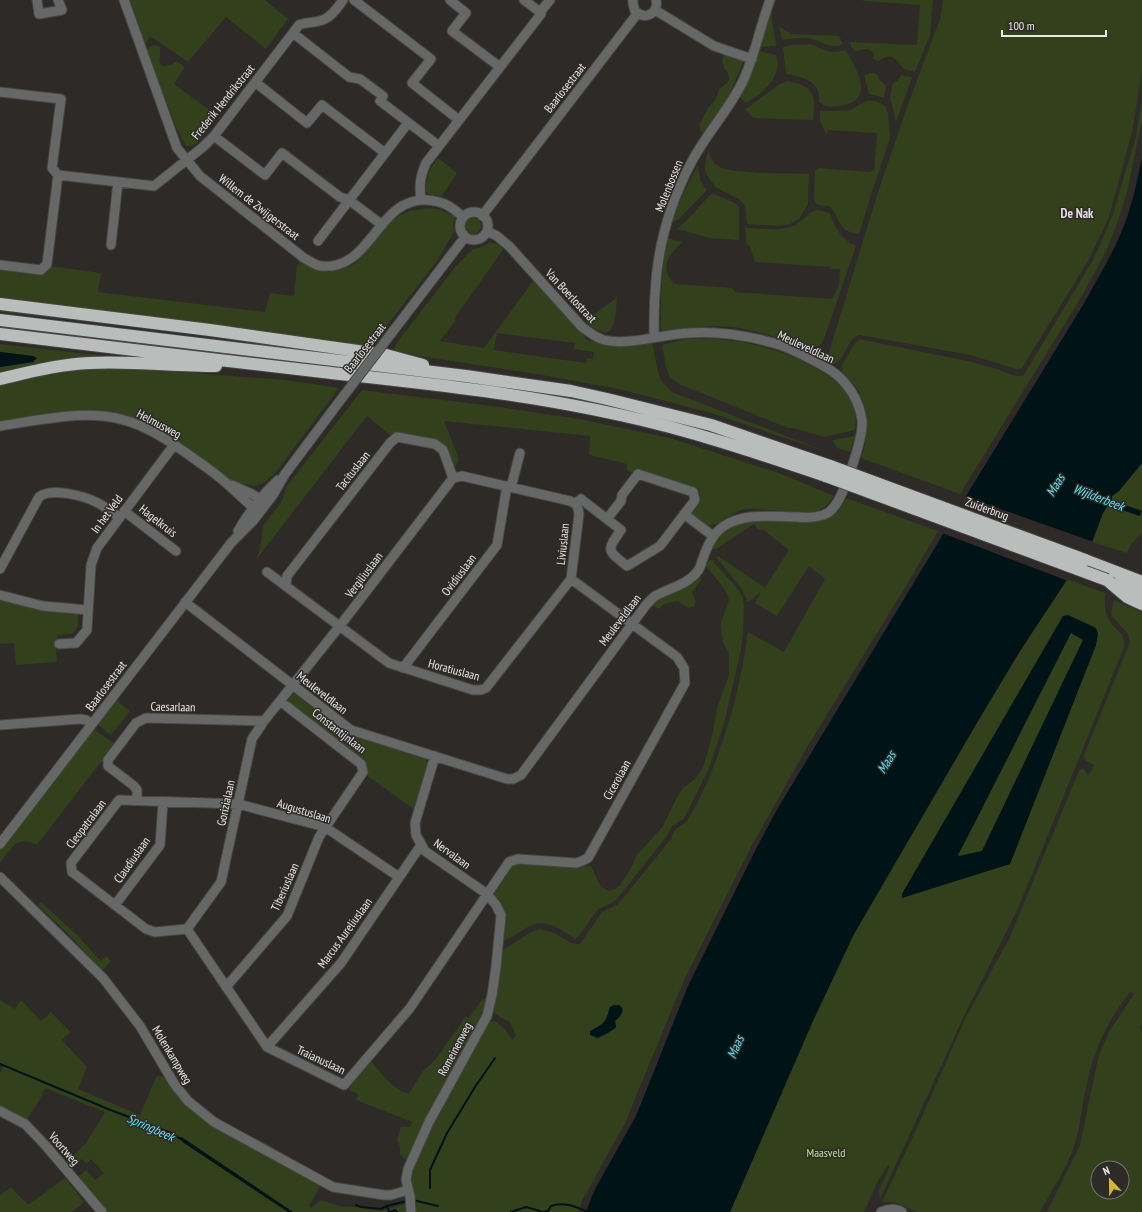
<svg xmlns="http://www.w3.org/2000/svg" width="1142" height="1212" viewBox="0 0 1142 1212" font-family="'PT Sans Narrow',sans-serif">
  <rect width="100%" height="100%" fill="#2d2a28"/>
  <path fill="#32401b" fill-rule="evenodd" d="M130,0H265L288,19L266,49L226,17L188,62L150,36L147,42L145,44Z
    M862,0H933L930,35L915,72L904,69C894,59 894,51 878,61L873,59L874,54C868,45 864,51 855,51L851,47L850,42L917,45L920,5L864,1Z
    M943,0H1142V73L1132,132L1109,217L1088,261L1022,368L1016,369L970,355L860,335C845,338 848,361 831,365L826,362L878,192L908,104L940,19Z
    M771,11L776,45L775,46L760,47Z
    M779,26L791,34L839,36L843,44C831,50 821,41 809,38C800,37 791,39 783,40L781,37Z
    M811,44C827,50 827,55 845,50L846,51C852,60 865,83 860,94C856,106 826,111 819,102C822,82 802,76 786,74L783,47L792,45Z
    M154,45L159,46C163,54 156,61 162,66L171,65L176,61L185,67L174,84L216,115L202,138L193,146H186L176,127L147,50L151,46Z
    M759,51L776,55C783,77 763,93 746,103L740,97L746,87Z
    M724,53L743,60V63L729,96L704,135L700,131V123L708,108L716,99L719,89L728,82L729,79L728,73L724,68L722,61Z
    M873,73L877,74L879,79L886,86L884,98L869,94L864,75Z
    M901,75L912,77V78L896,122L892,104L890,99L892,84L898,80Z
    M787,81C815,86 816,95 813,120L754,118L745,110L778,85Z
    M1142,99V121L1127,192L1117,224L1106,251L1082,296L960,494L861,458C869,436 870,406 855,386C850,380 841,376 842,366C844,360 852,348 856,342L859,339L968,361L997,369L1015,376H1023L1093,260L1112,217L1136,136Z
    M866,101H876L885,106L888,113L890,138L872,192L859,234C844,232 842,228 836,215C834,212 833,209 830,207C824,203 818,209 814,200L815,170L819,168L869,172L874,170L877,133L828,130L827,136L820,121V111H832L850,110Z
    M709,149C709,157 713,163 720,167C731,174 792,173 809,174L808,204L799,219L790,224L779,226L747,224L745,206L739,199L715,187C713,182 708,178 706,173C703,165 707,157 709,149Z
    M438,158L457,173L442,196L428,194L425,191C427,175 429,170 438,158Z
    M698,165L700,180L706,189V191L678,220L672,222L682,196Z
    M714,194L737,204L739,208V240L710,238L677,229L687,220L710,195Z
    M428,208L438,209L456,217L453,224L454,232L437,261L375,341L367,348L0,297V269L50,266L101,273L98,292L265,312L270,293L294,296L297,264L300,265L296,257L320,271L328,272L343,269L356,263L392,221L400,215L409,211Z
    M817,210L830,213C836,229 840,238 856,246L824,339L821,345L806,350C788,342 769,334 750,330C721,323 690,327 661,331C660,300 661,269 668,238L682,242C673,252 662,261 668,275C670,280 672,282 677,284L732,288L735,292L832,299L839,286L840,269H830V267L755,262L750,247L746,243L745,228C760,228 780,232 793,226C803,222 807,212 817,210Z
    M465 226a8 8 0 1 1 16 0a8 8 0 1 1-16 0Z
    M490,242L499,245L503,250L454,319L456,320L440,341L484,348L533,281L584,335L585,338L589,341L595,340L652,341L657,368L661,380L672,392L827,452L711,413L619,389L536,374L393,352L396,344L455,267L473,249L482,247ZM497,333L575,343L574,349L594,352L593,359L587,358L586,363L494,350Z
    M617,297C615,322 616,347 585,322Z
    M0,309L153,329L0,312Z
    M686,339C696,339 707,338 717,339C756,341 818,360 844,390C854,401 857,416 855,430L824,437L794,428H788L681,385L670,378L666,367L662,345Z
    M0,344L98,355L122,360L0,375V367L33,362V356L0,352Z
    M125,368L286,380L339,388L276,472L264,483L254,486L230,481L176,442L105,414L0,422V384L45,375L85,369Z
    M362,390L500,407L579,419L670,438L779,473L834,496C830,501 827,506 821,509C808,517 763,507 745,509C734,511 719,525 712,525C699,525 698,522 689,513L696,504L701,502L699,489L627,471V464L589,455L590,436L444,421L459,459L454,469L444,449L392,437L367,416L256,560L260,549L263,526L282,501L286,487Z
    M855,436L850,452L837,448L833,440Z
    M1142,463V533L1131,544L1127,553L1092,542L1103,513L1108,505L1139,516L1141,510L1112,501V496L1119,491Z
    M846,498L938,531L909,581L809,744L752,845L685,978L625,1123L582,1201L579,1212H414C414,1200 411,1189 411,1178C411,1168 415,1159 419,1150L488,1022L495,1021L504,1028L512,1039L516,1036L510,1022L500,1017L492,1010L501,951L533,931L540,929L554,933L571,943L580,944L602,912L617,905L624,897L671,839C672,836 674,831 677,828C681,825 685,824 688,819C696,807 702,793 708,780C728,733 741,683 748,632L784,652L825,579L809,566L777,616L755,603L761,592L748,602L741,588L719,561L717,558L718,556L764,587V589L789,550L765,531L757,529L754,524L716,549H711L716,539L729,527L745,520L826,518L841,506ZM610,1007H622C624,1013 620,1016 615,1021L616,1027C613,1031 607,1031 604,1035L590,1031C605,1023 605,1023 610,1007Z
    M710,560H712L737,588L743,598L744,607L743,631L741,650L724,724L709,768L686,815L683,819L672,826L667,836L617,899L612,903L598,909L579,936L575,939C561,930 547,918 530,926C520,931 513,938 503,941V911L494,894L495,891L510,868L515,865L524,864L584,863L586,867L587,866H591L601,887L609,891L615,889L620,885L631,868L636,856L663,826L677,797L683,788L697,777L704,765L713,731L717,708L729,675V654L723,642L721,628V622L729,600C725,586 714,576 704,565Z
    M700,571L701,580L692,592L696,602L694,607L688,608L678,601L664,604L659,609L655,607L651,603Z
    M1067,579L1105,593C1105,604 1104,614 1111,623C1119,633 1127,635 1123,650L1019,906L964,1016L880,1199L879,1190L890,1166L888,1165L878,1181L864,1212H730L812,1023L854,934L978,721L1020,651ZM1063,616L1096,645L1010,864L902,894Z
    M0,597L78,612V627L72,634L58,635L56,646L57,662L16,665L14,643L0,644Z
    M1114,600L1142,612V1025L1140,1028L1142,1029V1212H1047L1080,1145L1098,1058L1109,1032L1134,994L1130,992C1110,1018 1095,1046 1088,1079C1082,1102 1081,1127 1073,1150C1064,1172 1051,1192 1040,1212H917L894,1202H882L917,1128L966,1017L1009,939L1079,771L1083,768L1088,776L1094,765L1085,760L1084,755L1130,642L1128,634L1112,616L1111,613ZM1098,1168H1122V1192H1098Z
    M1071,633L1084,640L982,851L959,857L958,855L971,830Z
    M294,693L349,734L360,738L425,759L428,764L415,810L366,775L287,702Z
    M115,699L130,711L111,735L97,724Z
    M93,729L115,744L106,759L99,764L37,845C17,835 11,849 0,863V849Z
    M41,902L77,935L101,961L106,956L111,961L102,971L72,938L38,905Z
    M489,996L484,1016L408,1162L400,1154V1147L397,1139L401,1127H410L412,1122L356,1100L358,1094L350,1090L348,1087L371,1061C381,1073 393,1090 409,1094L413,1087L423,1071L435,1060L466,1016L469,1018L481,1001Z
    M0,1000L15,1009L21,1000L41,1021L51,1012L70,1032L62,1040L87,1067L78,1089L140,1115L156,1077L165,1075L192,1107L322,1183L309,1206L311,1208L321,1200L342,1207H358L382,1211L408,1203L407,1212H293L181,1137L184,1143L288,1212H104L76,1178L86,1170L95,1180L104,1173L91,1159L87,1164L82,1159L69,1170L65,1164L86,1143L105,1112L45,1088L39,1101L26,1121L0,1108V1073L4,1065L0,1063Z
    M65,1178L84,1202L72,1212H0V1195L11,1187L28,1205Z"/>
  <path fill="#001316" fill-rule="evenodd" d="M1142,158V463L1119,491L1112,496V501L1142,511L1140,516L1108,505L1103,513L1092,542L1020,651L978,721L854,934L812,1023L730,1212H586L594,1191L636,1116L688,986L755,851L775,813L971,488L1083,305C1098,278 1114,252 1125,223C1133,202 1137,180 1142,158Z
    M0,352L33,356L37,358L33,362L0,367Z
    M1068,615L1096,628L1098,634L1096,645L1010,864L902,898V894L1063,616ZM1071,633L1083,640L982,851L959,856L958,855L971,830Z
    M614,1005H619C626,1010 621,1016 615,1021L616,1027C614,1030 602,1036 598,1038L590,1035V1031C605,1023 605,1024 610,1007Z
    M181,1137L186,1140L293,1212H288L184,1143L179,1138Z"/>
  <path fill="#2d2a28" d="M964,496L1094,542L1068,581L942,533Z"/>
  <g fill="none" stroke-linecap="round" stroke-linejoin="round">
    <path stroke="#001316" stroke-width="2" d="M0,1064L108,1109L171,1133L182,1140
      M430,1188V1170L447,1133L475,1087L495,1058
      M413,1200L438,1206
      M356,1205L361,1207L381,1209L387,1206L407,1201
      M387,1206L389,1212
      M390,1212L395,1210L397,1212
      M511,1212L526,1207L543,1212
      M543,1212L548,1211L551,1206C563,1201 577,1207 588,1212"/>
    <defs>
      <path id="minor" d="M37,0L39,14L62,10L58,0
        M124,0L177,148L200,176L304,258C308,260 312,263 317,265C322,267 327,266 332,266C373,260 381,198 426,200C443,201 451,206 463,217
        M354,0L431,59L412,83L459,120
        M450,0L466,13L452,31L500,67
        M633,0V4L635,11C645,21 659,13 656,0
        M655,10L714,46L752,59
        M540,12L550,0
        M293,33L349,77L360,79L383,96L380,101L439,146
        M255,82L307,123L322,105L385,153
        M0,92L61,99L52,168L58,175L47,264L41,270L0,265
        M214,136L265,175L282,153L340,197L349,200L382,225
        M58,175L154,186L203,147L214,136L299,25C307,22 317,23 325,19C333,15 338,7 343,0
        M421,200C419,185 420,177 426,163L541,14L540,12L524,0
        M460 226a14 14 0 1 1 28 0a14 14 0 1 1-28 0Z
        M482,216L637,14
        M318,241L408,123
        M111,245L118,182
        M654,337C654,323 654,308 655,294C657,249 670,203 691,163C706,134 729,110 743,81C755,55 760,27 770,0
        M384,343L465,237
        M0,426C34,421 69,413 103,416C139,419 168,440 196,460C206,467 216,474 225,482C237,492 247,504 260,512
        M232,485L252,494L265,503
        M511,487L520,453
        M576,503L581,499L621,530C606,551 607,550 627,566L660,546L695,500L693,492L638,474L622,495L621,501L607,519
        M124,511L176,551
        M684,514L713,536
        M238,531C249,512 262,495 278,480
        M0,569L39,497C51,487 85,496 98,503C106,507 112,513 119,517
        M267,572L389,663L473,690H481L486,688L571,579
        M286,586L287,576L390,443L397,437L435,444L443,450L453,478
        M0,595L43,606L88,610
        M185,602L351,730L507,779H513L521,775L646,605C649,602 652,598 655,596C669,588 687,585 697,572C700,569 701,564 702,561C707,547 712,534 724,526C746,512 773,517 797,517C806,518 814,518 823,515C826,514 831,511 833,508C844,497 864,435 862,420C860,406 854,393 844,382C835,371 820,364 807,357C798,353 789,348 780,345C751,336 719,331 688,333C663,334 628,346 604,340C596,338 589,332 582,327L509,246L497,236L487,231
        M59,644L76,643L87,630L91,565L97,548L174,445
        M403,668L497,545L507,486
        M0,725L80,719L86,720L92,724
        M137,800V790L134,786L108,766V760L136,723L146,718L264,721
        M0,844L231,543L253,521L273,495L285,474L339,402
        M0,877L103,978L140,1026L175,1085L188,1101L214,1122L333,1187L384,1195H391L408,1190
        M115,905L160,845L163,802
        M187,929L267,1047L344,1085L410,1008L509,862L518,859L576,863L582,861L588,858L685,683L684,668L677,657L571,579L579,514C578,506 577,504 570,501L462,476L453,478
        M187,929L221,882L252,739L264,721L339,627L453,478
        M187,929L155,932L146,929L72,872L71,863L119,800L238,804L325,827L399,877
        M226,987L287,916L319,837L363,772L361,764L280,701
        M267,1047L341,963L421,845
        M0,1111L25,1124L46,1146L102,1212
        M411,1212L410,1196L406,1180L408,1169L429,1122L487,1016L492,995L496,967L501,915L496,905L487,894L425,851L416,835L415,823L435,756
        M881,1212C888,1209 896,1208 902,1212"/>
      <path id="highway" d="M0,304L210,330L386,355L423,365
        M0,320L466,376L571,391L607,399L711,425L830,466
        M0,334C108,347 215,360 323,372C422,383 522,393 620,415C690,430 758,453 826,476
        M0,379C30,372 60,364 90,363C132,361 174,366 216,366
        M1085,560L1142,582
        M1107,580L1127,597L1142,604
        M1116,584L1142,593"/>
    </defs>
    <use href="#minor" stroke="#484543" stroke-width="11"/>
    <use href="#highway" stroke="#484543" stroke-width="14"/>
    <use href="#minor" stroke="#666867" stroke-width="9"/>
    <use href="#highway" stroke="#b9bdbc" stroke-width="12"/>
    <defs>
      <path id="minor-bridge" d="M339,402L384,343"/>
      <path id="highway-bridge" d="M830,466L1085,560
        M826,476L1107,580"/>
    </defs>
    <use href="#minor-bridge" stroke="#484543" stroke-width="11" stroke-linecap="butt"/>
    <use href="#highway-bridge" stroke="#484543" stroke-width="14" stroke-linecap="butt"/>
    <use href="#minor-bridge" stroke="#666867" stroke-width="9"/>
    <use href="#highway-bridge" stroke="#b9bdbc" stroke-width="12"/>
  </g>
  <g text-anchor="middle" stroke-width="3" stroke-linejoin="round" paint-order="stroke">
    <g font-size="12" fill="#ebe9e8" stroke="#2d2a28">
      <text transform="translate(565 88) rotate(-52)" y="4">Baarlosestraat</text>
      <text transform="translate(223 102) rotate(-51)" y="4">Frederik Hendrikstraat</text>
      <text transform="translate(669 186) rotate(-68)" y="4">Molenbossen</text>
      <text transform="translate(259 207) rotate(38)" y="4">Willem de Zwijgerstraat</text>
      <text transform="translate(571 296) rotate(47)" y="4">Van Boerlostraat</text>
      <text transform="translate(806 347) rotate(25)" y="4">Meuleveldlaan</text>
      <text transform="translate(365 348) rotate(-52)" y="4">Baarlosestraat</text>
      <text transform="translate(159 424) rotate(28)" y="4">Helmusweg</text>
      <text transform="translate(353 471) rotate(-52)" y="4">Tacituslaan</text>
      <text transform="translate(987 509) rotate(20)" y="4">Zuiderbrug</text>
      <text transform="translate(107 514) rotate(-54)" y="4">In het Veld</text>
      <text transform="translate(158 521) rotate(38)" y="4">Hagelkruis</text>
      <text transform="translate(563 544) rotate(-84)" y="4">Liviuslaan</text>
      <text transform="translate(364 575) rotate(-53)" y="4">Vergiliuslaan</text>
      <text transform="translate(459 575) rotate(-53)" y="4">Ovidiuslaan</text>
      <text transform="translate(620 620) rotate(-53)" y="4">Meuleveldlaan</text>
      <text transform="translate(454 670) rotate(15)" y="4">Horatiuslaan</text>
      <text transform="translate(106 686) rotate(-53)" y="4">Baarlosestraat</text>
      <text transform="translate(322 693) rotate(38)" y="4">Meuleveldlaan</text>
      <text transform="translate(173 707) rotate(1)" y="4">Caesarlaan</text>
      <text transform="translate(339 731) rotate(38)" y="4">Constantijnlaan</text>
      <text transform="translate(617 780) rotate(-61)" y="4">Cicerolaan</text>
      <text transform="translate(226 803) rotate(-78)" y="4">Gorizialaan</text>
      <text transform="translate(304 811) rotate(17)" y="4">Augustuslaan</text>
      <text transform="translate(86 824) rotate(-53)" y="4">Cleopatralaan</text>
      <text transform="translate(452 854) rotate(36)" y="4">Nervalaan</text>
      <text transform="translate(132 860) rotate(-55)" y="4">Claudiuslaan</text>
      <text transform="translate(285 887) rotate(-66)" y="4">Tiberiuslaan</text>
      <text transform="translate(345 933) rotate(-54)" y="4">Marcus Aureliuslaan</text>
      <text transform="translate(455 1049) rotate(-62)" y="4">Romeinenweg</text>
      <text transform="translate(172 1055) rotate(59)" y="4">Molenkampweg</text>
      <text transform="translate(321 1060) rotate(25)" y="4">Traianuslaan</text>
      <text transform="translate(64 1149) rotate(49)" y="4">Voortweg</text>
    </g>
    <g font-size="12" fill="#c1e38e" stroke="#2d2a28">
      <text x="826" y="1157">Maasveld</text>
    </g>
    <g font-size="13" font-weight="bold" fill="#e3dfdd" stroke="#2d2a28">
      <text x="1077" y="218">De Nak</text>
    </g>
    <g font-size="13" font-style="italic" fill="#5ee1f3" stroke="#2d2a28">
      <text transform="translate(1055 485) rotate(-59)" y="5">Maas</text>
      <text transform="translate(1099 497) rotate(21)" y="5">Wijlderbeek</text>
      <text transform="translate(886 762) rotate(-58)" y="5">Maas</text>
      <text transform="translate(735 1047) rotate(-67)" y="5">Maas</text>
      <text transform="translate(151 1127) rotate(24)" y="5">Springbeek</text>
    </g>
  </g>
  <g transform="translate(1110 1180) rotate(338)"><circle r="19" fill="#2d2a28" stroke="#797675"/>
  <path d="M0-3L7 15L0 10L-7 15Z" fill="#d0b837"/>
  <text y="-6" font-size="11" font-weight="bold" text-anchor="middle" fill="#ebe9e8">N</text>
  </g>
  <path d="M1002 30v6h104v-6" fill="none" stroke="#ebe9e8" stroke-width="2"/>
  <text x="1008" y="30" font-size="12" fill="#ebe9e8" stroke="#2d2a28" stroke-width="3" paint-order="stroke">100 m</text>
</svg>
